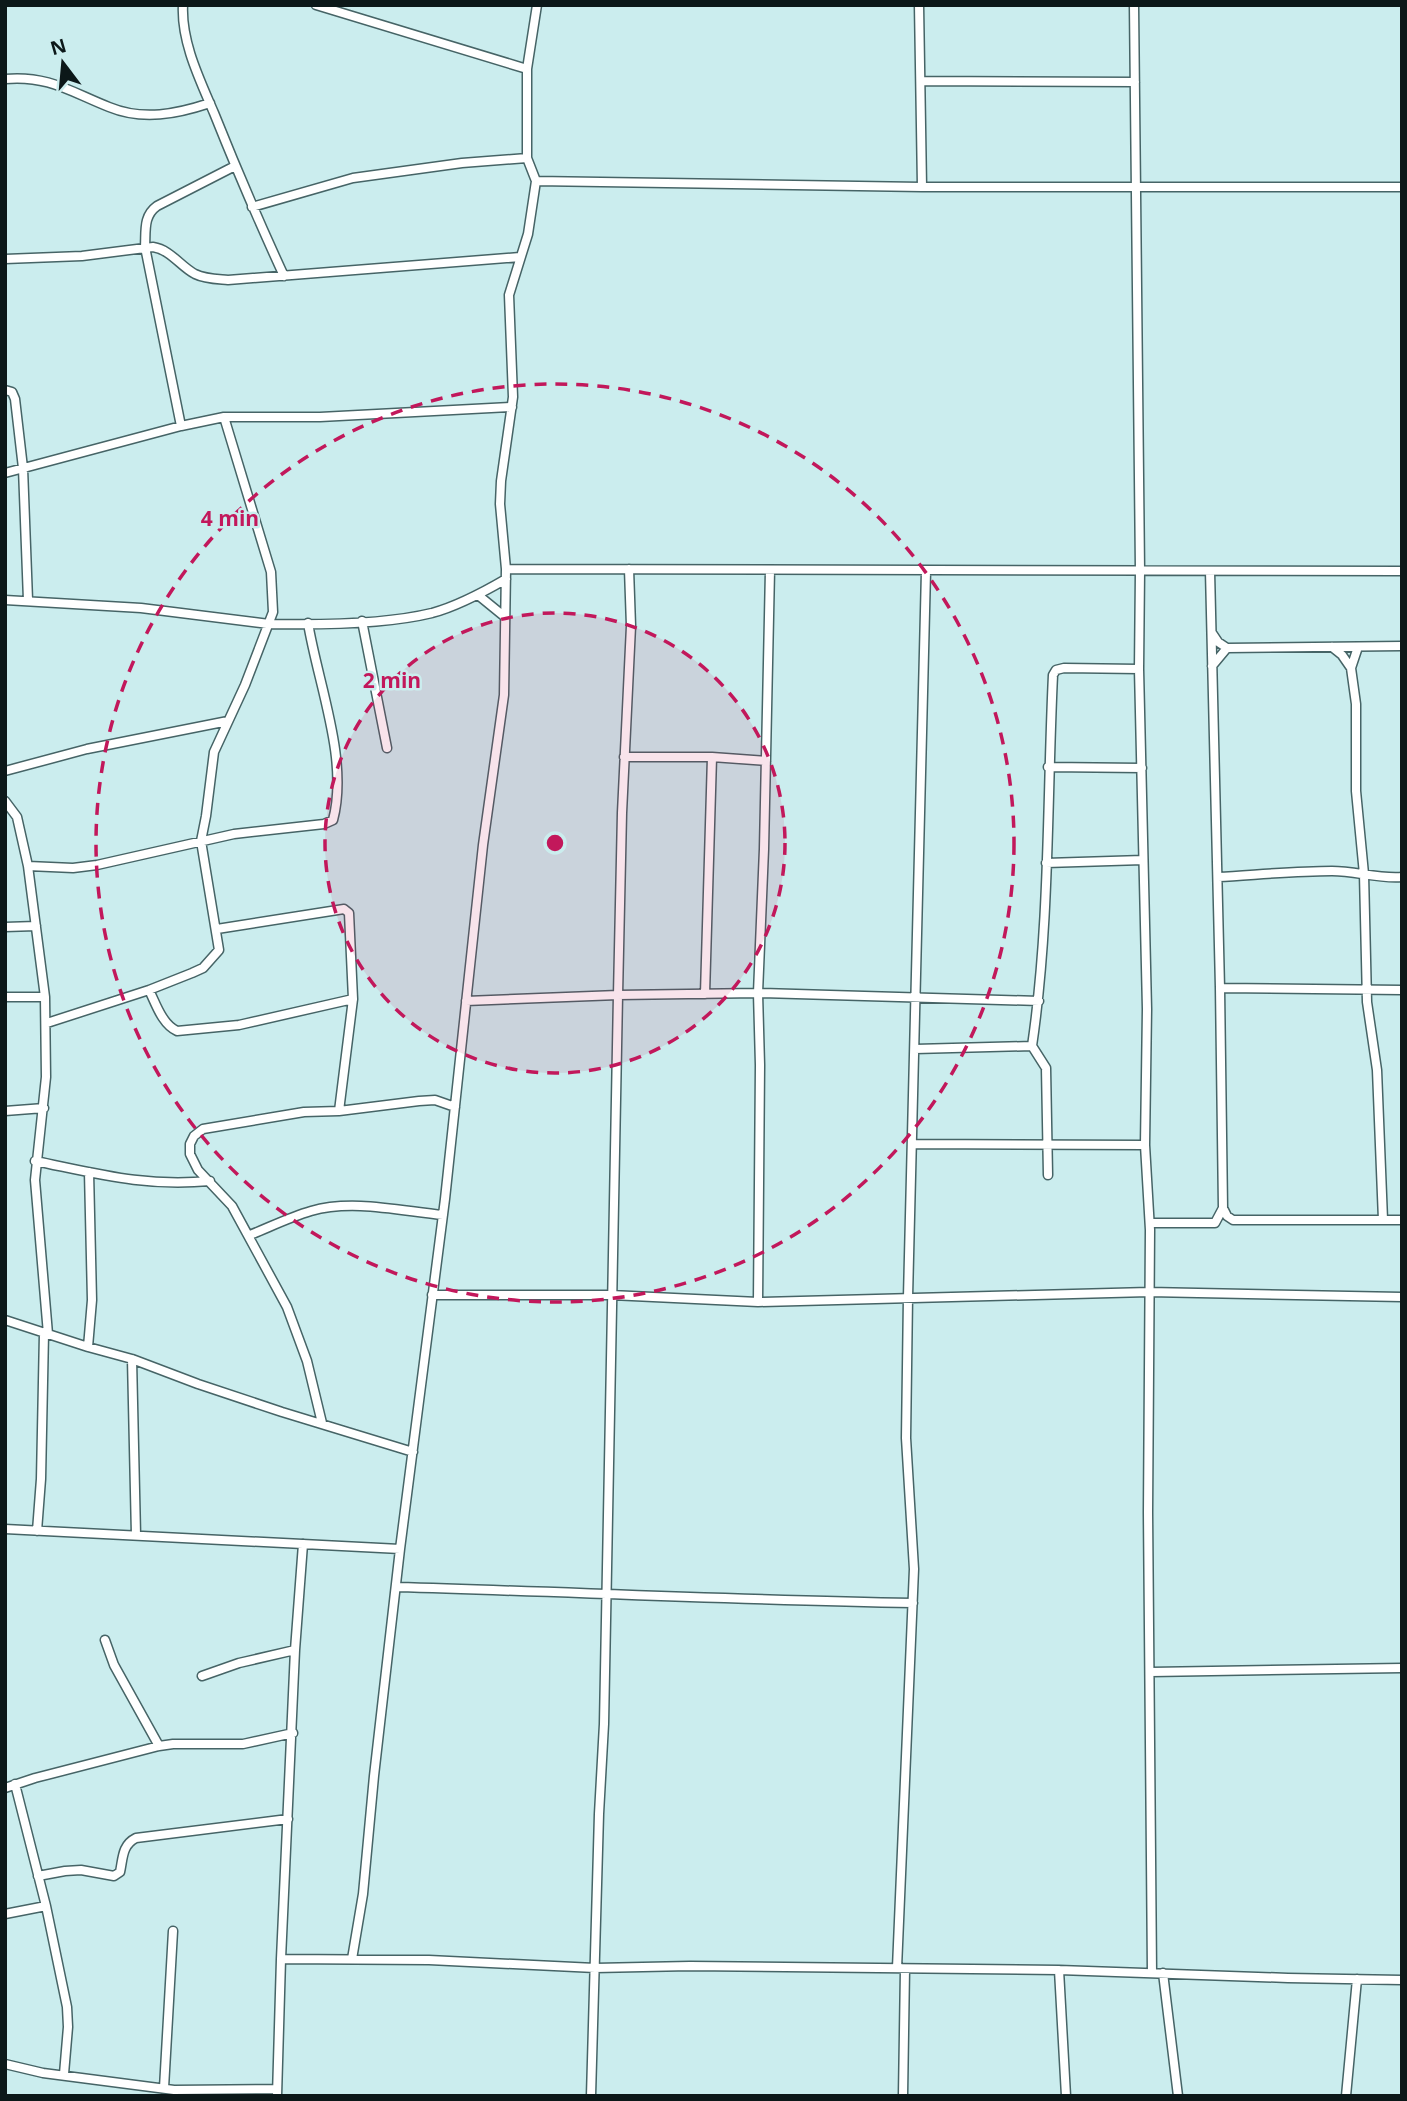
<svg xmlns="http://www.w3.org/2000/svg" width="1407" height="2101" viewBox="0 0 1407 2101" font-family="'Open Sans',sans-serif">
  <rect width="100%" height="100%" fill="#cbedee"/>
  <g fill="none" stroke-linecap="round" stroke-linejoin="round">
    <defs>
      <path id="street" d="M183,5C181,42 200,80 214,113C236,168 259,222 284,276
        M316,5L527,69
        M919,5L922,187
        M1134,5L1140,571L1139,669L1147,1009L1145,1145L1150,1230L1148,1512L1152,1973
        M5,79C48,75 71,92 109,107C143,121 177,114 210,103
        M921,81L1135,82
        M536,181L922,187H1402
        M252,207L353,178L462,163L527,158
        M5,259L82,256L153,247C171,250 180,266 195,274C205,279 217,279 228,280L520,257
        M5,390L12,392L15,399L23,468L28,600
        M181,426L145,247C146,231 143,216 157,206L235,166
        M5,473L181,426L224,417H320L512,407
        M506,569L1402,571
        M1210,571L1220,988L1223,1208
        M478,595L505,617
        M5,600L141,608L269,624C316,625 387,624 432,613C458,606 482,593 506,579
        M362,621L387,748
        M1212,633L1218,642L1227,648L1402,646
        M1332,647L1342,655L1351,668
        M1358,647L1351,668L1356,704V791L1364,874L1367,1002L1377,1070L1383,1220
        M1212,666L1227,648
        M624,757H712L766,761
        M1048,767L1142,768
        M5,771L87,749L228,721
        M5,801L17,817L28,866L45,997L46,1077L35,1180L48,1334
        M1046,863L1143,860
        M28,866L73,868L97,865L234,834L324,824L333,820C349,760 318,684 308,623
        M1218,877C1255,875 1294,871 1332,871C1356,871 1378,879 1402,877
        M5,927L36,926
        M217,929L344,909L349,913L353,999L339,1111
        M1220,988L1402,990
        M149,990C156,1004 162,1024 177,1031L239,1025L353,999
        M705,994L712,757
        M5,997H45
        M466,1001L618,995L758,993L1039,1001
        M47,1023L149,990L192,973L203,968L219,950L201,841L206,816L214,752L245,685L273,612L271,572L224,417
        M915,1049L1032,1046
        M5,1111L44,1108
        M913,1144L1145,1145
        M35,1161C99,1174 144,1187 210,1181
        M1048,1175L1046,1068L1032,1046C1050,924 1047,799 1053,675L1056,670L1064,668L1139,669
        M1150,1223H1215L1223,1208L1227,1216L1233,1220H1402
        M250,1235C270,1227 290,1217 311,1211C352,1199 401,1211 443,1215
        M432,1295H611L758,1302L1149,1292L1402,1297
        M758,1302L760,1065L758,993L764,849L770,570
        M5,1320L88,1347L132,1359L198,1384L282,1412L413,1452
        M88,1347L92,1300L89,1172
        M132,1359L136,1535
        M322,1423L307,1361L287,1307L232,1206L198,1170L190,1154V1144L194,1136L203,1129L304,1112L339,1111L419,1101L435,1100L455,1107
        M5,1529L400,1549
        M37,1531L41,1479L44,1333
        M397,1587C569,1592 741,1600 913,1603
        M105,1640L114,1665L159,1746
        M1151,1672L1402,1668
        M202,1676L239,1663L295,1650
        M15,1784L46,1906L67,2007L68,2027L64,2074
        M5,1788L35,1778L159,1746L173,1744H243L293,1733
        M38,1876L65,1871L81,1870L114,1876L120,1872C123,1858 122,1845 136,1838L288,1819
        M5,1914L46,1906
        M281,1959L295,1650L303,1544
        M352,1959L363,1894L374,1776L400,1549L445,1199L483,845L504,695L506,569L500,504L501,481L513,397L509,295L528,234L536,181L527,158V69L537,5
        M897,1968L914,1569L906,1438L908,1297L926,571
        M1059,1970L1066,2096
        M1163,1973L1178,2096
        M5,2064L43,2073L174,2090L277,2089
        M164,2088L173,1931
        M277,2096L281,1959L429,1960L595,1968L690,1966L1059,1970L1288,1978L1402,1980
        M591,2096L599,1814L604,1724L618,995L622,813L631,626L629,569
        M903,2096L905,1969
        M1346,2096L1357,1979"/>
    </defs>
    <use href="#street" stroke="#466466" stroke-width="11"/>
    <use href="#street" stroke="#fff" stroke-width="8"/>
  </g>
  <circle cx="555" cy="843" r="230" fill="#c2185b" fill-opacity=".12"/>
  <g fill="none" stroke="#c2185b" stroke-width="3.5" stroke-dasharray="12 9">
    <circle cx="555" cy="843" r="230"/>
    <circle cx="555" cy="843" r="459"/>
  </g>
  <circle cx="555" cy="843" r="10" fill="#c2185b" stroke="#cbedee" stroke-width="3.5"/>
  <g font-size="21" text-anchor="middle" font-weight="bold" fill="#c2185b" stroke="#cbedee" stroke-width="5" stroke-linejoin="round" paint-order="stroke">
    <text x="230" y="526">4 min</text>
    <text x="392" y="688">2 min</text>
  </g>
  <rect width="1407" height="2101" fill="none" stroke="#0c1819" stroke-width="14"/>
  <g transform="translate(63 63) rotate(344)" stroke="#cbedee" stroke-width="5" paint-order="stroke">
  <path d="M0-5L12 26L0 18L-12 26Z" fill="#0c1819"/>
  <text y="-10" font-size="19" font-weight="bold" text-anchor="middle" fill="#0c1819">N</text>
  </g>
</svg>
